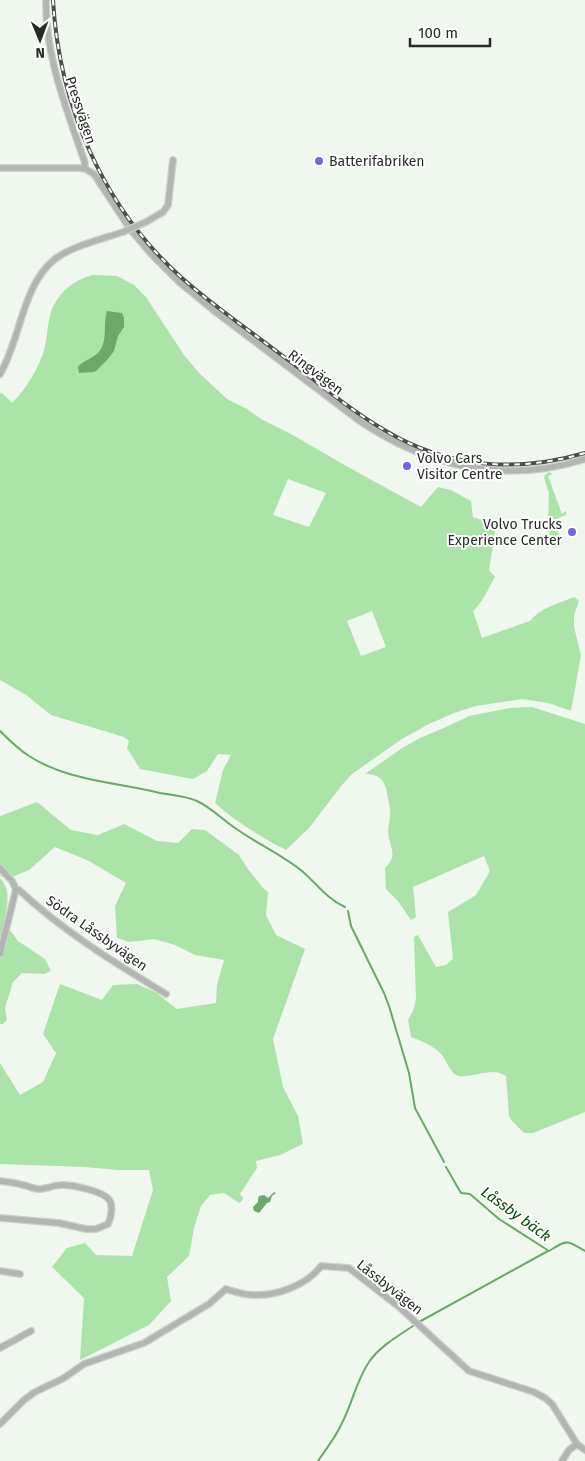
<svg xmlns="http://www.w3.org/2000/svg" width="585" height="1461" viewBox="0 0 585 1461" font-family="'Fira Sans',sans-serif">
  <rect width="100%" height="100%" fill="#eff7ee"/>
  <path fill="#aae5a7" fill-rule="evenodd" d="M93,275L117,276L134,285L146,297L184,355L199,373L227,399L247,409L261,419L291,434L348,467L421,507L438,487L451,490L471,501L473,517L496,525L489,570L495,577C488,589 483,602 473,611L482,638L530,621C540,608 559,603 574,597L579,601L574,615V627L581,655L571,711L548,703L522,699L476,706L454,713L429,724L402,739L352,774L342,785L309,828L286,850C261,837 236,822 215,803L223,770L231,755L218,754L207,771L193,779L140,769L127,748L129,741L124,737L51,715L26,695L0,680V394L1,392L12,403C26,389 36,372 43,354C47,341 47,328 50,316C55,295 73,280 93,275ZM288,479L326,493L309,527L273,515ZM372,611L386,647L361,656L347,621Z
    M549,472L553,474L548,476L562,514L566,511V515L554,520L562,544L554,547L550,537L548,523L549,493L544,478L545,475Z
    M532,707L585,724V1112L533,1133H524L512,1121L509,1116L506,1076C493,1066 473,1078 459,1076C450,1074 447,1061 442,1055C434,1046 422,1041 411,1037L408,1020L413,1011L416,999L414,937L418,935L436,967L446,965L453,959L448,912L476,895L490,871L484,856L413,887L416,917L411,920L398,901L386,889L385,868C399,855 389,847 388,831C388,826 390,821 390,815C391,810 389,804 388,799C386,784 383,774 365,774L402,748L420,738L446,727L469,716L510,708Z
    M37,802L71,830L98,835L124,824L157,841L178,843L192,829L205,830L239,855L248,869L263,888L268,892L266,915L276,935L305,949L273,1039L283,1087L298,1116L303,1144L280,1155L256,1161L257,1168L240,1194L243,1198L242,1201L239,1203L224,1193L210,1195L201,1206L194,1228L189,1256L167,1277L171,1301L149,1325L80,1360L84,1298L52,1267L67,1248L85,1243L96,1255L132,1256L153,1190L149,1170H117L85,1167L0,1164V1063L20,1095L43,1082L56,1053L43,1034L60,984L102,1000L113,985L137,984L155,992L177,1009L216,1003L217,985L224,960L195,955L175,945L154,939L129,942L117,938L115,906L126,883L89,861L55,847L29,870L12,877H0L6,870L0,864V816Z
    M0,878C12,892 7,905 4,922L18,941L45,959L51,971L44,974L22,973L13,982L5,1008L7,1020L3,1024H0Z"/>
  <path fill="#6da86b" d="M107,311L122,313L124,318V327L118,336L114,351L107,360L96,371L93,372L79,373L78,367C84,359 96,359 102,347C107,336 103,323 107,311Z
    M274,1192L276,1193L272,1196L270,1202L267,1203L259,1213L254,1211L253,1207L258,1202V1199L259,1196L264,1195L268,1198Z"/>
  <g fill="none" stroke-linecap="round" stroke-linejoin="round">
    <path stroke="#6da86b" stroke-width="2" d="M0,731C9,740 18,749 29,756C68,781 116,782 160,793C172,795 186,796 197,801C212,808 224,821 238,830C258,844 282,855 302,871C316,883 327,899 345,907
      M348,911L351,926L384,993L389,1006L409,1073L415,1108L444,1162
      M446,1167L461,1193L470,1194L499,1219L549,1251C567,1240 566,1239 585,1251
      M419,1322L548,1251
      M318,1461C326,1449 335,1438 341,1425C352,1405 356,1381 369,1362C379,1347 398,1336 413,1326"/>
    <defs>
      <path id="street" d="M46,0C45,57 67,110 85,163L84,168
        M0,168H79L86,169L94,174L130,229L152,255L179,282L213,310L361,422C430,468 505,484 585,459
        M146,222L163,212L168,205L173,160
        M0,374C21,339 22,285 55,259C72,246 102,239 123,232
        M0,868L12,881L16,889L0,954
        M16,889L19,890C63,931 115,963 166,994
        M0,1181C8,1182 16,1183 23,1185C29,1186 33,1189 39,1189C46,1189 54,1185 62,1185C72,1185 105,1191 110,1201C113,1207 111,1218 108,1224L96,1229H86L59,1223L0,1218
        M0,1271L20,1274
        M0,1348L31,1331
        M0,1424L24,1400L35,1392L64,1378L84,1364L144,1343L209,1304L226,1289C236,1292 244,1295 254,1295C277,1296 307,1285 321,1266L349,1268L398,1306L469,1371L534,1392L545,1398L552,1404L577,1444L585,1450
        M562,1461L569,1450L577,1444"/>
    </defs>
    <use href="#street" stroke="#cbd2ca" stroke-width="8"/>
    <use href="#street" stroke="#b2b5b1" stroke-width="5.5"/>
    <defs>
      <path id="rail" d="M53,0C59,105 103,208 183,279C216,308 253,333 288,360C320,384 351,411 386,431C448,468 517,473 585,453"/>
    </defs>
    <use href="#rail" stroke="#4b4f4b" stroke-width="4"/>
    <use href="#rail" stroke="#fff" stroke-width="2" stroke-dasharray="5.5" stroke-linecap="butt"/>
    <defs>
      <path id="street-bridge" d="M123,232L146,222"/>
    </defs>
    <use href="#street-bridge" stroke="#cbd2ca" stroke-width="8" stroke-linecap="butt"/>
    <use href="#street-bridge" stroke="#b2b5b1" stroke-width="5.5"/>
  </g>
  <g fill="#7366e1" stroke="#fff" stroke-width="2">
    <circle cx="319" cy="161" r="5"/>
    <circle cx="407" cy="466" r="5"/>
    <circle cx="572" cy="532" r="5"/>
  </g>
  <g text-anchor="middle" stroke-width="4" stroke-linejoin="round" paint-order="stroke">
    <g font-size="14" fill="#272a27" stroke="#fff">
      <text transform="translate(81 110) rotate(72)" y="5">Pressvägen</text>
      <text transform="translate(316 372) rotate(37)" y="5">Ringvägen</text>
      <text transform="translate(97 933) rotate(35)" y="5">Södra Låssbyvägen</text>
      <text transform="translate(390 1287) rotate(38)" y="5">Låssbyvägen</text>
    </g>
    <g font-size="14" fill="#272a27" stroke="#fff" text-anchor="start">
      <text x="329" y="166">Batterifabriken</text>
      <text x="417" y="463">Volvo Cars<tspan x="417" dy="16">Visitor Centre</tspan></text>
      <text x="562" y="529" text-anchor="end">Volvo Trucks<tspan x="562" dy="16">Experience Center</tspan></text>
    </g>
    <g font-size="15" font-style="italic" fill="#07480b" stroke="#fff">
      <text transform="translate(516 1214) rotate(36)" y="5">Låssby bäck</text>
    </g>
  </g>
  <g transform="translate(40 40) rotate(179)" stroke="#ffffff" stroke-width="4" paint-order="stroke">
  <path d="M0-4L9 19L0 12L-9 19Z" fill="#272a27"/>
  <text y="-8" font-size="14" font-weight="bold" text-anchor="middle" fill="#272a27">N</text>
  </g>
  <path d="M410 38v8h80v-8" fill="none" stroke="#272a27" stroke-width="2.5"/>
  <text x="418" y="38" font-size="15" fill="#272a27" stroke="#ffffff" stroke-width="4" paint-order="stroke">100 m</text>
</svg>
